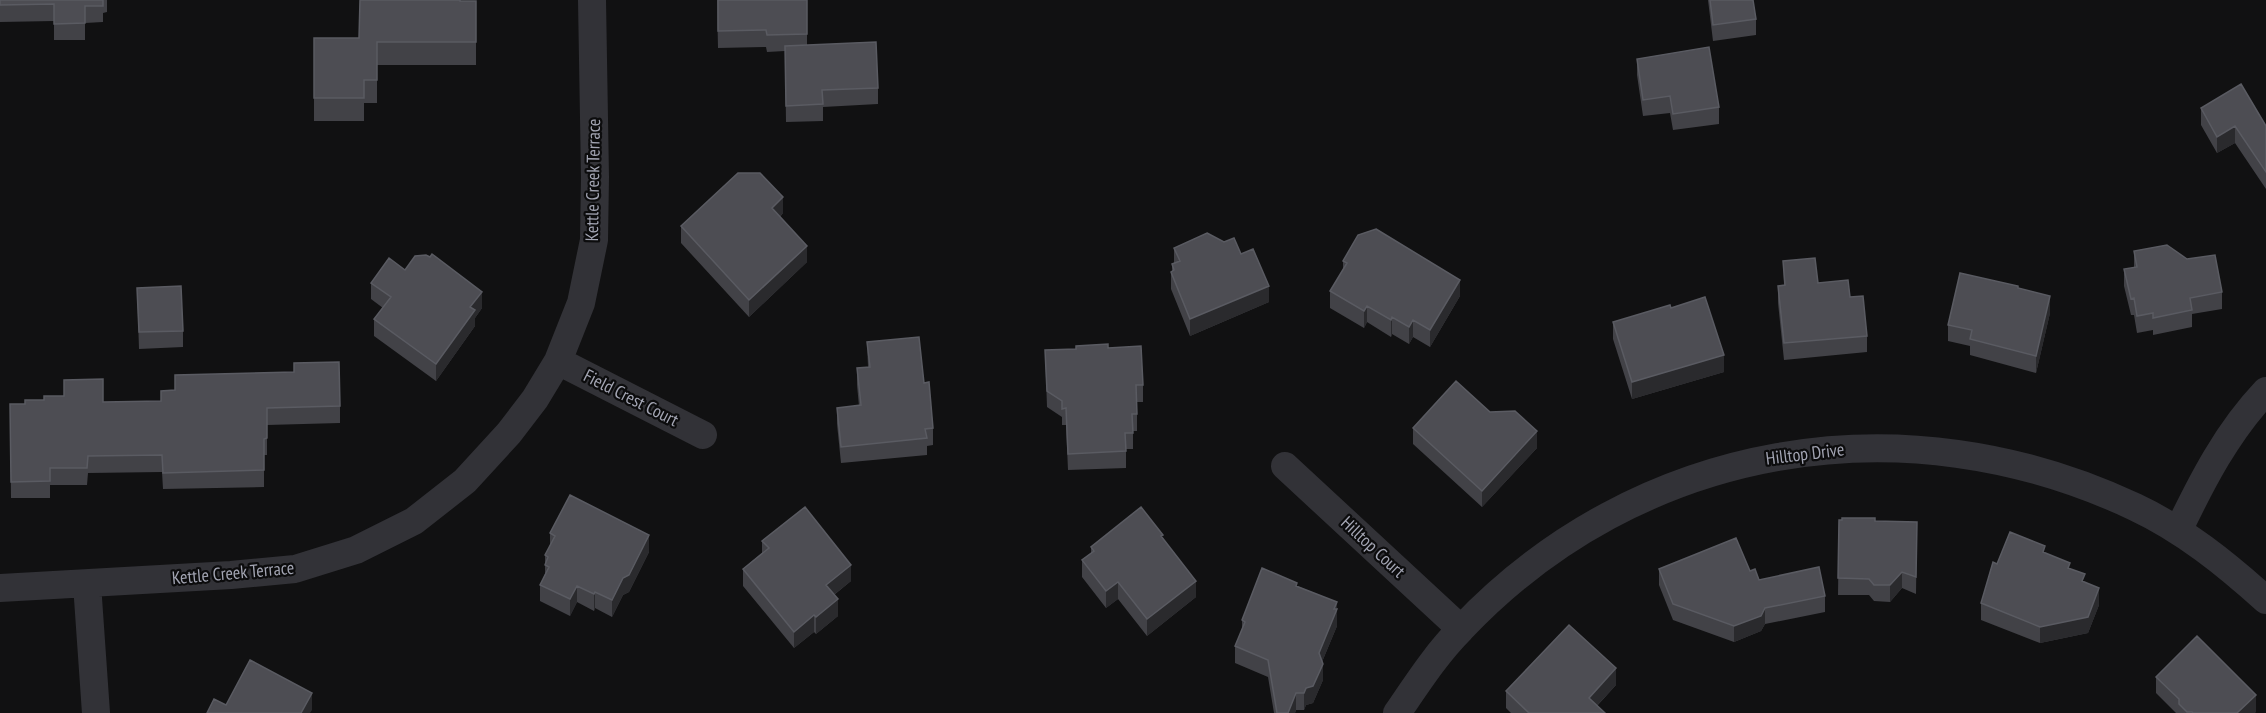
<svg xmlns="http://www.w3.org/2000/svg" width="2266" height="713" viewBox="0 0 2266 713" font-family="'PT Sans Narrow',sans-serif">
  <rect width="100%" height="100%" fill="#111112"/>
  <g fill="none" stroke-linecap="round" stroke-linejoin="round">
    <path stroke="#323237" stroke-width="28" d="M558,361L703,435
      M1285,466L1461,629
      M2178,531C2202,481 2227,432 2266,391
      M87,584L96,713
      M0,588L231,575L295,569L356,550L414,521L465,481L509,433L535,399L558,361L581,303L594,240L595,177L592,0
      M1397,713C1417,684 1436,654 1461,629C1638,442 1904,398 2135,507C2184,530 2226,564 2266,600"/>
  </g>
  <path fill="#424247" d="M0,0H107V12L103,13V22L85,23V40H54V21L0,22Z
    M717,0H807V45L878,88V104L823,107V121L786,122L785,51L767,52L766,47L718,48Z
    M1708,0H1753L1756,19V35L1713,41Z
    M460,1H476V65H377V103H364V121H314V38H359Z
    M1637,59L1719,107V124L1673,130L1670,113L1643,116L1637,75Z
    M2201,108L2266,126V189L2235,143L2217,153L2201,125Z
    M783,213L780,217L807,262L749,317L681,243V226Z
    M1174,248L1241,254L1269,302L1190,336L1171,289V272L1172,271V264H1174Z
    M2134,251L2222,292V309L2192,314V327L2153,335V330L2137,333L2134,315H2131L2124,286V269L2134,268Z
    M1343,261L1460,296L1430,347L1413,337L1409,344L1392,334L1391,337L1367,322L1364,328L1330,308V291L1343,271Z
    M1783,261L1818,283L1850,297L1867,336V352L1784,360L1778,303V286L1784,285Z
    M405,270L482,308L475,318V326L436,381L374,336V319L383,308L371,299V283Z
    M137,288L183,331V347L139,349Z
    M2018,288L2050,313L2036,373L1970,355V346L1948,341V325Z
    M1671,308L1724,372L1632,399L1613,339V322Z
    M867,342L924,383L933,428V445L927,446V455L841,463L837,424V408L859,406L857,385V368L868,367Z
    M1108,348L1143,385V402H1137V431H1133V449H1126V468L1068,470L1066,425H1062V417L1047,407L1045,350Z
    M10,404L340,406V423L267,425V455H264V487L163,489L162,472L88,473L87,485H50V498H11Z
    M1490,412L1537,448L1482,507L1413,444V428Z
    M1839,520L1917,522L1916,594L1902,588L1890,602L1874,601L1869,595H1838Z
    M550,533L649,552L629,592L623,595L612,617L595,608L594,611L577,602L570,616L540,601V585L545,574V555L550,546Z
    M1163,538L1196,597L1147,636L1118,599L1106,608L1082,577V560L1091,553V547Z
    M762,541L851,581L834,595L838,616L816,634L814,632L794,648L743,586V569L762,553Z
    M2045,553L2070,568L2085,583L2099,605L2088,633L2040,643L1981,620V603L1997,564Z
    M1659,569L1750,571L1759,580L1825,596V612L1765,624L1761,631L1734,642L1673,620L1659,585Z
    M1297,586L1337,602V626L1322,662L1323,680L1313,703L1306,705L1304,710H1296L1295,713H1274L1268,677L1235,663V646L1242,629V620Z
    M2156,677L2256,712L2254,713H2176L2156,693Z
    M1616,685L1597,706L1605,713H1511L1506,708V691Z"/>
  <path fill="#2a2a2d" d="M2235,126V143L2217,153V137Z
    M783,197V213L772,225V208Z
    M807,246V262L749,317V300Z
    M1460,280V296L1430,347V330Z
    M1269,286V302L1190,336V319Z
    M482,292V308L475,318V326L436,381V364L470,307Z
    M2050,296V313L2036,373V356Z
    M1367,306V322L1364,328V311Z
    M1392,317V334L1391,337V320Z
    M1413,320V337L1409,344V327Z
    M1724,355V372L1632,399V382Z
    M1537,431V448L1482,507V491Z
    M649,535V552L629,592L623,595L612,617V600L623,578Z
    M851,565V581L826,601V585Z
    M1902,572V588L1890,602V585Z
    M1196,581V597L1147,636V619Z
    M1118,582V599L1106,608V591Z
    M577,586V602L570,616V599Z
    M2099,588V605L2088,633L2040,643V627Z
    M595,592V608L594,611V594Z
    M838,599V616L816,634V617Z
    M1337,602V626L1319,669V653Z
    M1765,608V624L1761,631L1734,642V626Z
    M814,615V632L794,648V632Z
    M1323,664V680L1313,703L1306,705L1304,710V693Z
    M1616,668V685L1590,713L1589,698Z
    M312,693V710L310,713H301Z
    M1296,693V710L1295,713H1288Z
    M2256,695V712L2254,713H2237Z"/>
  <path fill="#4d4d53" stroke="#5a5b62" stroke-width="1.5" d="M0,0H103V6H85V23L54,24V4L0,5Z
    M360,0H460V1H476V42H377V80H364V98H314V38H359Z
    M718,0H807V34L767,35L766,30L718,31Z
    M1710,0H1753L1756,19L1713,25Z
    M876,42L878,88L822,90L823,104L786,106L785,46Z
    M1709,47L1719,107L1673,114L1670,96L1643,100L1637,59Z
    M2241,84L2266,126V172L2235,126L2217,137L2201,108Z
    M738,173H760L783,197L772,208L807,246L749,300L681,226Z
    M1376,229L1460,280L1430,330L1413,320L1409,327L1392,317L1391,320L1367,306L1364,311L1330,291L1347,263L1343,261L1358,235Z
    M1207,233L1224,242L1234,238L1241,254L1253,249L1269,286L1190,319L1171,272L1174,270L1172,264L1180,261L1174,248Z
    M2167,245L2187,259L2215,255L2222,292L2190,298L2192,310L2153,318V313L2137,316L2134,298L2131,299L2124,269L2137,267L2134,251Z
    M432,254L482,292L470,307L475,310L436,364L374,319L391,297L371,283L389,258L405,270L415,256L426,255L430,257Z
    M1815,258L1818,283L1848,280L1850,297L1863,296L1867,336L1784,343L1778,286L1785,285L1783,261Z
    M1960,273L2018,286V288L2050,296L2036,356L1970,339L1972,330L1948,325Z
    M181,286L183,331L139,332L137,288Z
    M1705,297L1724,355L1632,382L1613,322L1670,305L1671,308Z
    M919,337L924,383L929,382L933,428L925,429L927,438L841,447L837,408L861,405L857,368L870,367L867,342Z
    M1108,344V348L1141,346L1143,385H1136L1137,414H1132L1133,433H1125L1126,451L1068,454L1066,408L1062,409V401L1047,391L1045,350L1076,349V346Z
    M339,362L340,406L267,408V438L264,439V470L163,473L162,455L88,456L87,468H50V481L11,482L10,404H25V400H44V396H64V380L103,379V402L161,401V391L175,390V375L294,372V363Z
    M1456,381L1490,412L1515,411L1537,431L1482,491L1413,428Z
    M570,495L649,535L629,575L623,578L612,600L595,592L594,594L577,586L570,599L540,585L549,567L545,565L548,557L545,555L555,536L550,533Z
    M805,507L851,565L826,585L838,599L816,617L814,615L794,632L743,569L769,548L762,541Z
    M1141,507L1163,535L1161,536L1196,581L1147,619L1118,582L1106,591L1082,560L1094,551L1091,547Z
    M1842,518H1875V521L1917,522L1916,577L1902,572L1890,585H1874L1869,579L1838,578L1839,520H1842Z
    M2010,532L2045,546L2043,552L2070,563L2068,568L2085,574L2082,581L2099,588L2088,617L2040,627L1981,603L1993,562L1997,564Z
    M1736,538L1750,571L1755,569L1759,580L1819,567L1825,596L1765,608L1761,616L1734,626L1673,604L1659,569Z
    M1262,568L1297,583L1296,586L1337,602L1334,609H1337L1319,653L1323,664L1313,686L1306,688L1304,693H1296L1288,713H1277L1268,660L1235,646L1245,622L1242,620Z
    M1569,625L1616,668L1589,698L1605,713H1529L1506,691Z
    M2197,636L2256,695L2237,713H2193L2192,712H2187L2179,704V699L2156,677Z
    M250,660L312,693L301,713H207L214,699L226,705Z"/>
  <g text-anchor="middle" stroke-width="4.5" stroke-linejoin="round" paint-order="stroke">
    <g font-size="18" fill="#a3a5b3" stroke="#0c0c0d">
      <text transform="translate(593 180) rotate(-89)" y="6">Kettle Creek Terrace</text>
      <text transform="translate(631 398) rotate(27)" y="6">Field Crest Court</text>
      <text transform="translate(1805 454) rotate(-7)" y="6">Hilltop Drive</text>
      <text transform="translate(1373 547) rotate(43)" y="6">Hilltop Court</text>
      <text transform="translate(233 573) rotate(-5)" y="6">Kettle Creek Terrace</text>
    </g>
  </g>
</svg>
